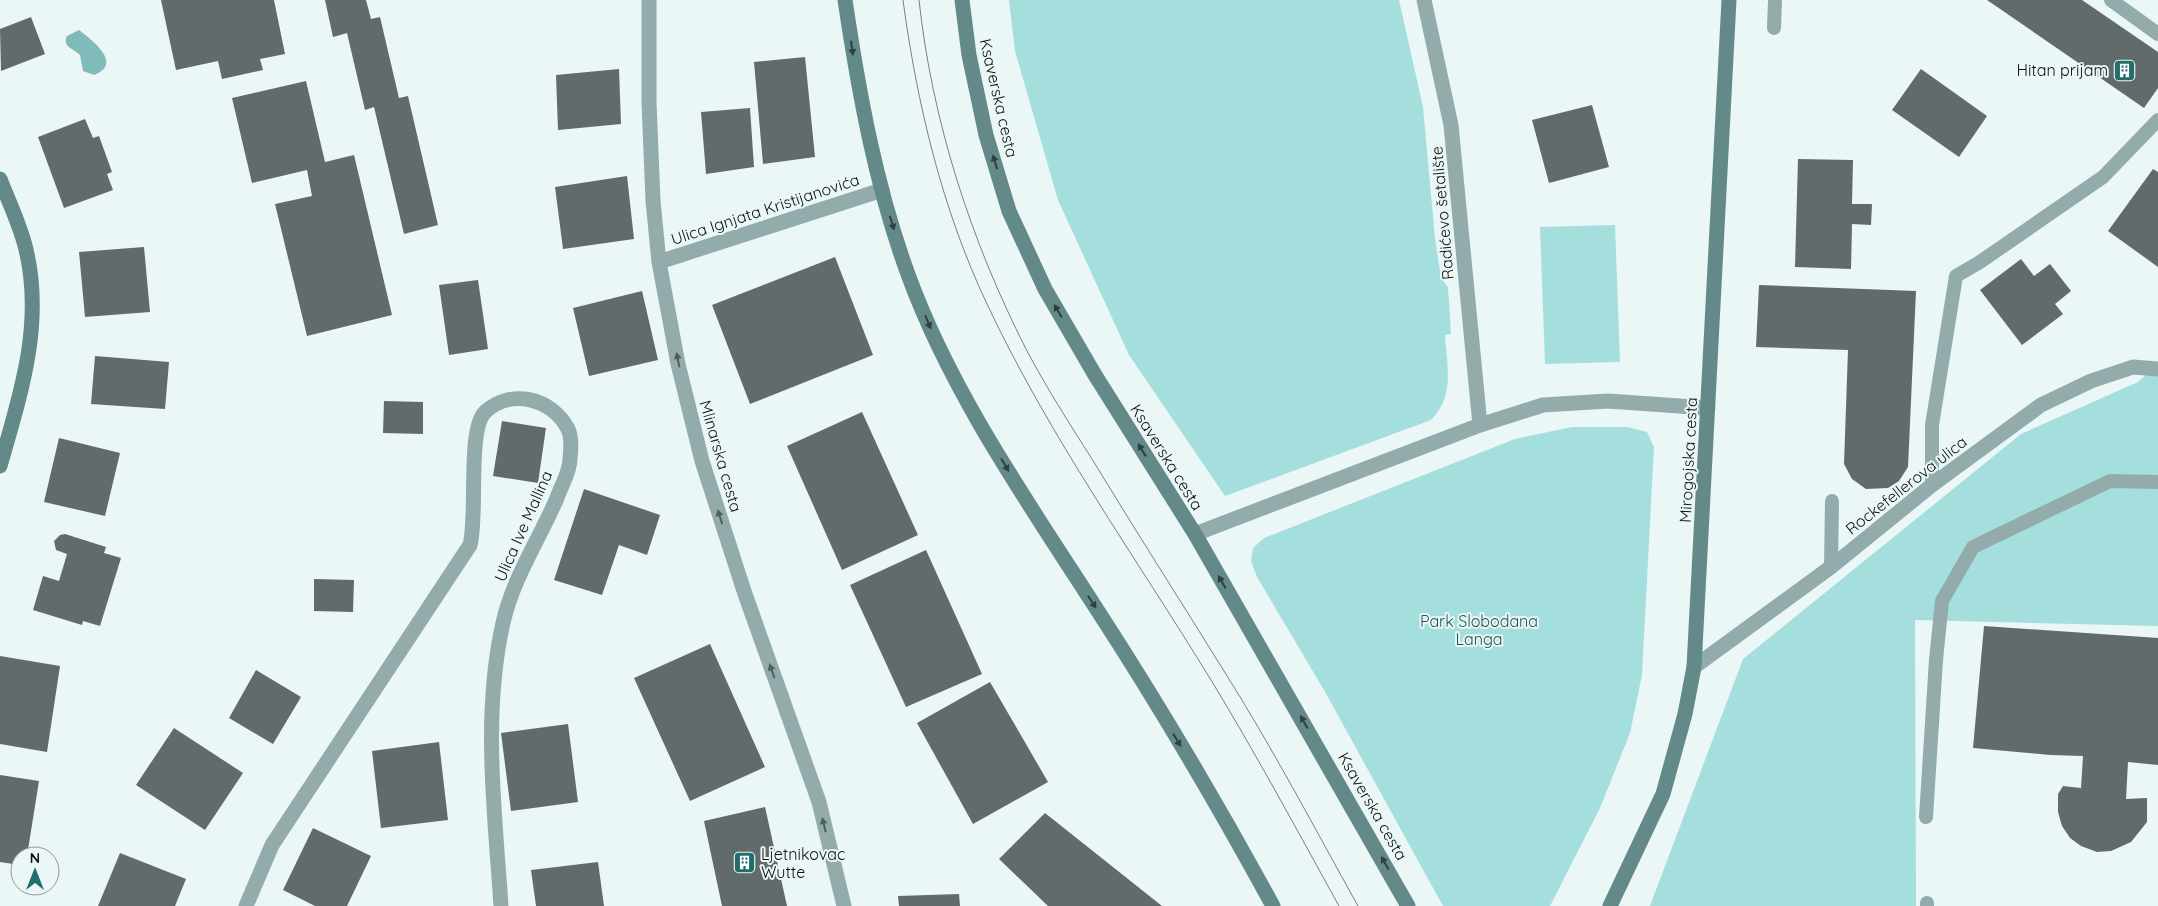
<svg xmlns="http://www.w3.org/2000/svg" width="2158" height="906" viewBox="0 0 2158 906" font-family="Quicksand,sans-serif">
  <rect width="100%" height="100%" fill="#ebf6f6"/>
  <path fill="#a4dfde" d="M1009,0H1399L1423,107L1435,238L1441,278L1448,287L1451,334L1445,335C1447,366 1455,396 1431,420L1225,496L1129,355L1058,200L1015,51Z
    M1615,225L1620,362L1545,364L1540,227Z
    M2158,365V626L1915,620L1916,906H1650L1743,659L2021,434L2138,382Z
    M1572,427H1627L1647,432L1654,447L1642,675L1630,733L1600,808L1550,906H1443L1324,690L1257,577L1251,561L1253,548L1264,538L1515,439Z"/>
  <path fill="#7ebbb9" d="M79,30C92,40 124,64 94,75L83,71L80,55C73,48 62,47 67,36Z"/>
  <path fill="#616b6b" d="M161,0H274L285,54L260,59L263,70L222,79L218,61L176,70Z
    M325,0H366L371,19L380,17L399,98L408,96L438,225L404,234L374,107L365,110L347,33L333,37Z
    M1987,0H2082L2158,52V88L2144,108Z
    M31,17L45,54L1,71L0,29Z
    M805,57L815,157L763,164L754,62Z
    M619,69L621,124L558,130L556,75Z
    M1921,69L1987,116L1959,157L1892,110Z
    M306,81L325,162L354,155L392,315L307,336L275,204L312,196L307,170L252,183L232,98Z
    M1592,105L1609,167L1549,183L1532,120Z
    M750,108L754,167L706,174L701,112Z
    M85,119L93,138L99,136L112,172L107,174L113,190L64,208L38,137Z
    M1798,159L1853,160L1852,204H1872L1871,225L1852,224L1851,269L1795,267Z
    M2153,169L2158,172V267L2108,231Z
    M627,176L634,239L563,249L555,187Z
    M144,247L150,312L85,317L79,252Z
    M835,257L873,355L750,404L712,305Z
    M2021,259L2034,276L2050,264L2071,291L2055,304L2063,314L2022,345L1980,290Z
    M478,280L488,349L449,355L439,285Z
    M1759,285L1916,291L1908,467L1899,481L1888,488L1866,489L1852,479L1844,464L1848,350L1756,347Z
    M642,291L658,360L589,376L573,308Z
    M95,356L169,362L165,409L91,404Z
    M384,401L423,402V434L383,433Z
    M862,412L918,535L842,570L787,446Z
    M502,421L546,428L538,483L493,476Z
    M59,438L120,453L105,516L44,502Z
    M584,489L660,515L647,555L619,545L602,595L554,580Z
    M65,534L106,547L104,553L121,558L100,626L83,621L82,625L33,610L43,576L59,581L67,554L56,550L54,541L60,535Z
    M926,550L982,674L906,707L850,585Z
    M314,579L354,580L353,612L314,611Z
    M1984,626L2158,638V765L2128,762L2126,799L2147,798V822L2131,842L2111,851L2097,852L2081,846L2070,838L2062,826L2058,812V794L2063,786L2081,788L2083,756L2050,755L1973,748Z
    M710,644L765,767L690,801L634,678Z
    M0,656L60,666L47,752L0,744Z
    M256,670L301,697L273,744L229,718Z
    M990,682L1048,782L973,824L917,723Z
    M568,724L578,802L511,811L501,733Z
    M174,728L243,773L205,830L136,785Z
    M439,742L448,820L381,828L372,751Z
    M0,775L39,781L27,856H20V865L0,862Z
    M765,807L787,906H722L704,821Z
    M1045,813L1162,906H1048L999,859Z
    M313,828L371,856L347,906H315L283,890Z
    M120,853L186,879L175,906H98Z
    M598,862L604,906H536L531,870Z
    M959,894L960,906H899L898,896Z"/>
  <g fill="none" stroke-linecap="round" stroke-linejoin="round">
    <path stroke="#93acab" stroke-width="14" d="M2111,0L2158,34
      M1774,28L1775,0
      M1932,485V425L1956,276L1980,262L2103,177L2158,120
      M1831,567L1832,501
      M1926,817L1936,660L1942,601L1973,547L2110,481L2158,482
      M1927,903V906"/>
    <path stroke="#93acab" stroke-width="15" d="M649,0V102L653,201L659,262L678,364L702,461L745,594L819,802L844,906
      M1424,0L1451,125L1480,425
      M659,262L882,190
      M1195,534L1480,425L1543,405L1608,401L1708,408
      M1694,667L1831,567L1932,485L2041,405L2091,381L2133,367L2158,369
      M246,906L272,845L470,545C478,515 467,430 485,412C511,388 552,398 568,429C572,437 571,450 570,459C570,472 561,486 557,498C539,540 513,578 503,623C482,716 495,813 501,906"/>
    <path stroke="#638988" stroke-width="15" d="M845,0C859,94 876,188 909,277C952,394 1029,504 1096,608C1159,705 1218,805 1273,906
      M962,0L969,55L986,135L1009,211L1045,289L1095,375L1195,534L1408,906
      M0,179C9,203 22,228 27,254C43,327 20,396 0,466
      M1610,906L1663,794L1685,714L1694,667L1729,0"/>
    <path stroke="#798080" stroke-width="1" d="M903,0C917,104 942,209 987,304C1049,436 1135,556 1211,680C1256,754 1297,830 1339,906
      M919,0C932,121 971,241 1026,349C1046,387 1069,423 1092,459C1135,530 1180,600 1224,671C1272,747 1314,827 1358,906"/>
  </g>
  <defs><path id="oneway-solid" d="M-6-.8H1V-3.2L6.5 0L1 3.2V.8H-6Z" transform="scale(1.25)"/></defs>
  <g fill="#2f4040">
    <use href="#oneway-solid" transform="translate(852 48) rotate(82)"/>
    <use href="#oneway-solid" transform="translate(995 162) rotate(-107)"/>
    <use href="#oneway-solid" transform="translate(892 223) rotate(73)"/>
    <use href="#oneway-solid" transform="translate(1058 311) rotate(-120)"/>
    <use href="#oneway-solid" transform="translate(928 322) rotate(67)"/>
    <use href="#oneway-solid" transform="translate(1142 450) rotate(-122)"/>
    <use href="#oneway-solid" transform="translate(1005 465) rotate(59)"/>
    <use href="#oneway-solid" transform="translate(1222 582) rotate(-120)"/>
    <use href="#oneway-solid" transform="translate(1092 602) rotate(57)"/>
    <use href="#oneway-solid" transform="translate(1304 722) rotate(-120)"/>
    <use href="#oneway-solid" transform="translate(1177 740) rotate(58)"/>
    <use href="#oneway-solid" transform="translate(1385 863) rotate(-119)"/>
  </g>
  <g fill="#505e5e">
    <use href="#oneway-solid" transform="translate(678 360) rotate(-101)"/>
    <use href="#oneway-solid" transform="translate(720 517) rotate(-108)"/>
    <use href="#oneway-solid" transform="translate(772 671) rotate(-110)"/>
    <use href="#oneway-solid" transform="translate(824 825) rotate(-103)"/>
  </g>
  <defs>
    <symbol id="building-square" viewBox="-11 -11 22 22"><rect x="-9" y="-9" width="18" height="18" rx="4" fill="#226e6d" stroke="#ebf6f6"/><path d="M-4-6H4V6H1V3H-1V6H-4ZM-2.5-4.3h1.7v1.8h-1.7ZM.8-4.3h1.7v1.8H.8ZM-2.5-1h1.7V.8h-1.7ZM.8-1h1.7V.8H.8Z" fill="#fff"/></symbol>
  </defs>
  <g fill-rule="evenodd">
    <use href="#building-square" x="2112" y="58" width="25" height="25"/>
    <use href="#building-square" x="732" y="850" width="25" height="25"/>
  </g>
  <g text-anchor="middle" stroke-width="4" stroke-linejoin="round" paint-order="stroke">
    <g font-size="16" fill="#0d1010" stroke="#ebf6f6" text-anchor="end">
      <text x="2108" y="76">Hitan prijam</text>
      <text x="761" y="860" text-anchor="start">Ljetnikovac<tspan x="761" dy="18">Wutte</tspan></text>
    </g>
    <g font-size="16" fill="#0d1010" stroke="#ebf6f6">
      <text transform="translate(999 98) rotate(77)" y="6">Ksaverska cesta</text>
      <text transform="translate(765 209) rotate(-18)" y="6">Ulica Ignjata Kristijanovića</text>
      <text transform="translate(1442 213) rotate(-95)" y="6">Radićevo šetalište</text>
      <text transform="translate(721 456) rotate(74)" y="6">Mlinarska cesta</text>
      <text transform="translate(1167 457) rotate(58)" y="6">Ksaverska cesta</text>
      <text transform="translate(1688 460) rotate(-87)" y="6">Mirogojska cesta</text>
      <text transform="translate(1906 485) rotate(-38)" y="6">Rockefellerova ulica</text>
      <text transform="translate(523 526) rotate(-66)" y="6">Ulica Ive Mallina</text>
      <text transform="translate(1373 806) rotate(60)" y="6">Ksaverska cesta</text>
    </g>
    <g font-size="16" fill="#1e5453" stroke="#ebf6f6">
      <text x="1479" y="627">Park Slobodana<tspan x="1479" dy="18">Langa</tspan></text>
    </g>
  </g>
  <g transform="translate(35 871)"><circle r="24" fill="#ebf6f6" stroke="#929a9a"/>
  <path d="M0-4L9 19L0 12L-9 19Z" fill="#226e6d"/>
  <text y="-8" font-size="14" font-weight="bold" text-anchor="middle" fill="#0d1010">N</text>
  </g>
</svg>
